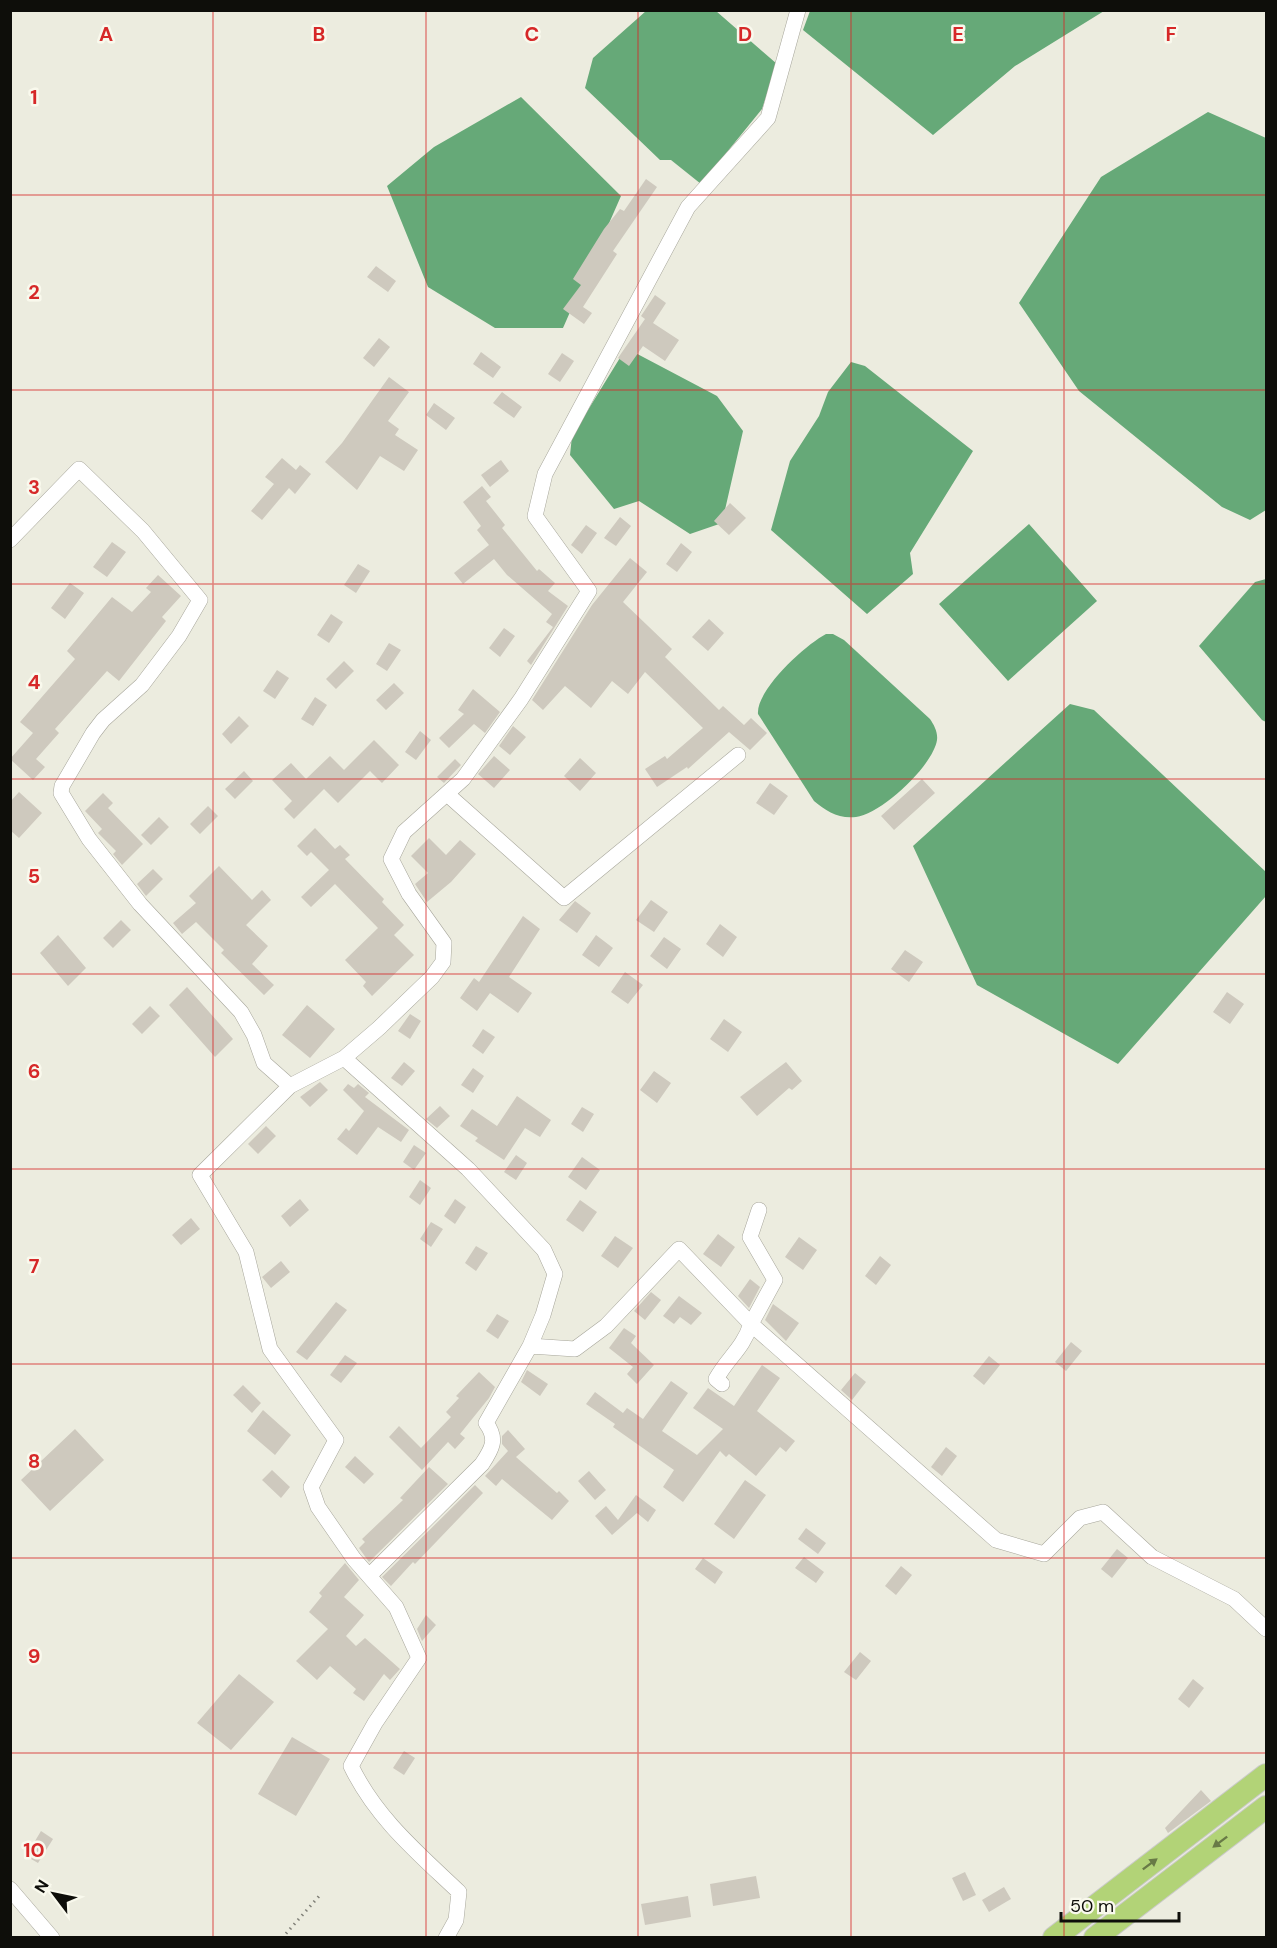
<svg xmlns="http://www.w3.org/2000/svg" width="1277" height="1948" viewBox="0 0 1277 1948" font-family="'DM Sans',sans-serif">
  <rect width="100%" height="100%" fill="#ececdf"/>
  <path fill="#66a978" d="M646,11H716L777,64L762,109L701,184L671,160H660L585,88L593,58Z
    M810,11V10L1104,11L1015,66L933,135L803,30Z
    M521,97L621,196L563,328H495L428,287L387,186L434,147Z
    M1208,112L1266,138V510L1250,520L1222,507L1079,391L1019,303L1101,177Z
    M626,348L717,396L743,431L722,523L690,534L639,501L614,509L570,455L572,436Z
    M851,362L865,366L973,451L910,553L913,574L867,614L771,530L790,461L819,416L828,392Z
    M1029,524L1097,601L1008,681L939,604Z
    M1266,579V722L1262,720L1199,646L1255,582Z
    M826,634H833L844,640L930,719C934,725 938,732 937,740C933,766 881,814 856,817C838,819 826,811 814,801L758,714C756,690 805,645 826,634Z
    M1070,704L1094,710L1266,872V896L1118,1064L977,985L913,846Z"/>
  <path fill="#cec9be" d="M646,179L657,187L613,251L617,254L583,307L592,313L584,324L563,309L581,285L573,279L604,229L620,209L624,211Z
    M376,266L396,281L388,292L367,277Z
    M655,295L666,303L653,323L679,340L665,361L643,346L629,366L618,358L645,319L641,316Z
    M379,338L390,347L374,367L363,358Z
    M481,352L501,367L493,378L473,364Z
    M562,353L574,361L560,382L548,374Z
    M389,377L409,392L388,421L399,429L395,435L418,450L404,471L380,456L357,490L325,462L342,443Z
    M502,392L522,407L514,418L493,403Z
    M434,403L455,418L446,430L426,415Z
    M282,458L296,470L300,465L311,474L295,494L289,488L262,520L251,511L274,484L265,477Z
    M501,460L509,471L490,487L481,475Z
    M482,486L491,497L486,501L505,525L502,528L537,571L539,569L555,583L548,591L568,606L531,665L527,661L553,627L546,622L552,614L507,575L494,559L463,584L454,573L489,545L477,530L481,526L463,502Z
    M730,503L746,518L729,535L714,521Z
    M620,517L631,526L616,546L604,538Z
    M586,525L597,533L582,554L571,545Z
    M112,542L126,552L107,577L93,567Z
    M681,543L692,552L677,572L666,564Z
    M630,558L647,572L623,602L672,649L665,657L719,710L723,706L744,725L751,718L767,733L750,750L729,732L688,769L687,767L657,787L645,769L665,756L667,759L703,728L645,672L628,694L612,681L591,708L565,686L543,710L532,700L592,605Z
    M358,564L370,571L356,593L344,585Z
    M158,575L181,596L162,617L166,621L119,681L107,671L55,729L59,733L36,759L45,767L33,780L10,759L33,733L20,722L75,659L67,651L112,597L132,612L151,592L146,588Z
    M70,583L84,593L65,619L51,608Z
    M331,614L343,622L329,643L317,635Z
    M709,619L724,633L708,651L692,637Z
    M504,628L515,636L500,657L489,648Z
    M389,643L401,650L387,671L376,664Z
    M344,661L354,671L336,689L326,679Z
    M277,670L289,678L275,699L263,691Z
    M394,683L404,693L386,710L376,700Z
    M473,689L500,712L485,733L474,724L449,748L439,738L464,714L458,710Z
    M315,697L327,705L313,726L301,719Z
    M239,716L249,726L231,744L222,734Z
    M513,726L526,737L510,755L499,746Z
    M420,731L431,740L416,760L405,752Z
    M374,740L399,765L382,783L370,771L338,803L324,789L294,819L284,809L292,801L272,780L291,763L306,779L330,756L344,770Z
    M494,756L510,770L494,788L478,774Z
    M580,758L596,773L580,791L564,776Z
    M455,759L461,765L444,783L437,777Z
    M244,771L253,781L235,799L225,789Z
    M922,779L935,793L894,830L881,816Z
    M770,783L788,796L774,815L756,803Z
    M19,792L42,813L19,838L10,830V802Z
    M103,793L113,803L108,808L143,844L122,865L113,854L116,851L98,833L102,829L85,811Z
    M208,806L218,816L200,834L190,824Z
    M159,817L169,827L151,845L141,835Z
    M315,828L335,849L340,845L350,855L345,859L384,899L382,902L404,925L394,935L414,955L372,996L363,986L366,982L345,960L378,928L335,884L311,907L301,897L329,870L311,852L307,856L297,846Z
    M429,838L446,855L460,840L476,854L451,882L427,902L415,884L428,873L411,856Z
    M219,866L252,900L262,890L271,900L246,925L268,946L252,964L274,985L264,995L221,953L224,950L196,922L182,934L173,923L196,903L189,896Z
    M153,869L163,879L146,896L137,884Z
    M651,900L668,912L654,932L636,920Z
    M575,901L591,913L577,933L559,920Z
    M523,916L540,929L509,977L532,993L518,1013L490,993L477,1011L460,998L474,978L479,982Z
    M121,920L131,930L113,948L103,938Z
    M720,924L737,937L723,957L706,944Z
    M58,935L86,968L68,986L40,953Z
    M596,935L613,948L599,967L582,955Z
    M664,937L681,949L667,969L650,956Z
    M905,950L923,962L909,982L891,969Z
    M625,972L643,985L628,1004L611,992Z
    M187,987L233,1039L215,1057L169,1005Z
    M1227,992L1244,1004L1230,1024L1213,1012Z
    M307,1005L335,1029L310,1058L282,1035Z
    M150,1006L160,1016L142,1034L132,1024Z
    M410,1014L421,1021L410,1039L398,1031Z
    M724,1019L742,1032L728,1052L710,1039Z
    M483,1029L495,1037L483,1054L472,1046Z
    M404,1062L415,1071L402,1086L391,1078Z
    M786,1062L802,1081L792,1090L789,1088L757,1116L740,1097Z
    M473,1068L484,1076L473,1093L461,1085Z
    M654,1071L671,1083L657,1103L640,1090Z
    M320,1082L328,1090L310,1107L300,1097Z
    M348,1084L354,1088L358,1084L369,1093L365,1097L409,1130L401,1142L378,1127L357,1155L337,1139L346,1128L349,1131L364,1111L343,1090Z
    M517,1096L551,1120L540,1137L525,1128L504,1160L475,1141L478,1138L460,1126L472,1109L497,1126Z
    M440,1106L450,1116L437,1128L426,1119Z
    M582,1107L594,1114L583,1132L571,1124Z
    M266,1126L276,1136L258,1154L248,1144Z
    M414,1145L426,1153L414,1170L403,1162Z
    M516,1155L527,1163L516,1180L504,1172Z
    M582,1157L600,1170L586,1190L568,1177Z
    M420,1180L431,1188L420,1205L409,1197Z
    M300,1199L309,1210L290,1227L281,1216Z
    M455,1199L466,1207L455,1224L444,1216Z
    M580,1200L597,1212L583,1232L566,1220Z
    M191,1218L200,1229L181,1245L172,1235Z
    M431,1222L443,1229L431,1247L420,1239Z
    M718,1234L735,1247L721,1267L703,1254Z
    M615,1236L633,1248L618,1268L601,1256Z
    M799,1237L817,1250L803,1270L785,1257Z
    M476,1246L488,1253L476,1271L465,1263Z
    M880,1256L891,1265L876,1285L865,1276Z
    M281,1261L290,1272L271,1288L262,1277Z
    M750,1279L760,1287L749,1308L738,1296Z
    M651,1292L661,1300L645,1320L634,1311Z
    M679,1296L702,1313L691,1325L680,1317L674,1324L663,1316Z
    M336,1302L347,1310L307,1360L296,1352Z
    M773,1304L799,1323L786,1341L765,1320Z
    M497,1314L509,1321L498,1339L486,1331Z
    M624,1328L636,1336L631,1343L654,1365L637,1384L627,1374L633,1367L609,1348Z
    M1071,1342L1082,1351L1066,1371L1055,1362Z
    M345,1355L357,1363L341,1383L330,1375Z
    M989,1356L1000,1365L984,1385L973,1376Z
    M762,1365L780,1378L757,1411L795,1441L786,1452L780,1447L756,1476L729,1454L726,1457L720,1451L683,1502L663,1487L674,1470L613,1427L615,1424L586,1404L595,1392L623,1413L627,1408L643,1419L671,1381L688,1393L662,1431L697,1455L723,1429L693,1408L708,1388L734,1406Z
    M527,1370L548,1384L540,1396L521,1382Z
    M479,1372L495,1387L489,1398L460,1434L465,1438L455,1449L448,1442L422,1470L389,1437L399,1426L421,1448L451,1417L446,1412L459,1398L456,1396Z
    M855,1373L866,1382L852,1400L841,1390Z
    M243,1385L261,1403L252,1413L233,1395Z
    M263,1410L291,1435L275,1455L247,1431Z
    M75,1429L104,1460L50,1511L21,1480Z
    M508,1430L525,1449L516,1457L557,1493L559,1491L569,1501L552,1520L502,1479L496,1486L485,1476L508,1451L502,1444V1436Z
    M946,1447L957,1456L942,1476L931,1467Z
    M355,1456L374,1474L364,1484L345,1467Z
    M429,1467L448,1484L369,1562L359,1548L365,1542L362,1539L403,1500L400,1498Z
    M272,1470L290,1487L281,1498L262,1480Z
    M589,1471L606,1490L595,1500L578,1481Z
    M745,1480L766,1495L734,1539L714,1524Z
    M475,1485L483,1493L415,1564L413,1562L391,1586L382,1577Z
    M636,1495L656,1510L648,1522L637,1513L612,1535L595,1516L606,1506L618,1520Z
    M806,1528L826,1543L818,1554L798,1539Z
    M1117,1549L1128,1558L1112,1578L1101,1569Z
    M804,1557L824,1572L816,1583L795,1568Z
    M703,1558L723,1572L715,1584L695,1569Z
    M345,1563L359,1580L344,1597L364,1615L346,1636L356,1646L365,1638L400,1669L390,1680L384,1674L364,1701L353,1693L356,1689L330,1666L317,1680L296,1661L328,1629L309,1612L322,1596L319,1593Z
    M901,1566L912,1575L896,1595L885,1586Z
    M426,1615L436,1625L422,1641L417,1629Z
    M860,1652L871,1661L856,1680L844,1672Z
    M239,1674L274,1702L231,1750L197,1723Z
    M1193,1679L1204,1688L1189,1708L1178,1699Z
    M292,1737L330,1759L296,1816L258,1794Z
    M404,1751L415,1758L404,1775L393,1768Z
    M1201,1790L1211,1801L1168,1833L1165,1828Z
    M41,1831L53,1839L38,1863L26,1856Z
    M965,1872L976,1895L963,1901L952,1878Z
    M756,1876L760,1898L713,1906L710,1884Z
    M1004,1887L1011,1899L989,1912L982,1900Z
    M688,1896L691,1917L645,1925L641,1904Z"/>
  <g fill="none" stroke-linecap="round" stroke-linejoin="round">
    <defs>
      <path id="street" d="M10,540L79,469L143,531L200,600L179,636L142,685L103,720L93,733L62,786L61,793L89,839L140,904L241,1012L254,1035L264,1063L290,1086
        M447,794L564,898L738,755
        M344,1058L468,1169L544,1250L555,1274L543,1315L530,1346L486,1423C498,1439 492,1449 482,1464L369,1576
        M759,1210L750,1237L775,1280L751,1324L996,1540L1044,1554L1080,1518L1103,1512L1152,1557L1234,1599L1266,1629
        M530,1346L575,1349L606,1326L679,1249L751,1324C742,1350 729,1356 716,1379L722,1384
        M10,1889L52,1938
        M446,1938L456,1920L459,1892C418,1853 376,1818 351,1766L375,1723L419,1658L396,1607L354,1559L318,1507L311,1487L336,1440L270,1349L246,1252L200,1175L290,1086L344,1058L379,1028L432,977L443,962L444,943L409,894L391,859L404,832L463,779L521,699L589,591L535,516L545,474L688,207L768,118L798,10"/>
      <path id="primary" d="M1054,1938L1266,1775
        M1095,1938L1266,1807"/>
    </defs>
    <use href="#street" stroke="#a7a69b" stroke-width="16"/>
    <use href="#primary" stroke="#cacac9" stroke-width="24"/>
    <path stroke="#7f7f77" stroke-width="3" stroke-dasharray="1.5 4.5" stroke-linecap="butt" d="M282,1938L321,1894"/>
    <use href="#street" stroke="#fff" stroke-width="15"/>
    <use href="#primary" stroke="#b2d377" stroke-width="22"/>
  </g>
  <defs><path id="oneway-solid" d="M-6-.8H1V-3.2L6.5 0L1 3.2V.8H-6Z" transform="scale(1.5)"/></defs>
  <g fill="#687a46">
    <use href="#oneway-solid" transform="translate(1220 1842) rotate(143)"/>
    <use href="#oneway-solid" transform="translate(1150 1864) rotate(-37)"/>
  </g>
  <path fill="none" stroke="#d62828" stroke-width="1.5" stroke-opacity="0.55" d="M213,10V1938M426,10V1938M638,10V1938M851,10V1938M1064,10V1938M10,195H1266M10,390H1266M10,584H1266M10,779H1266M10,974H1266M10,1169H1266M10,1364H1266M10,1558H1266M10,1753H1266"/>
  <g font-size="20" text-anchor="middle" font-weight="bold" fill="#d62828" stroke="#f9f9ed" stroke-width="5" stroke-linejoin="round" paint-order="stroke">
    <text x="106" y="41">A</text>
    <text x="319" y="41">B</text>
    <text x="532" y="41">C</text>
    <text x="745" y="41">D</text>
    <text x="958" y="41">E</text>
    <text x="1171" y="41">F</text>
    <text x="34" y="104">1</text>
    <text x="34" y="299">2</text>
    <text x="34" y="494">3</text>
    <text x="34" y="689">4</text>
    <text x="34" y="883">5</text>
    <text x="34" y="1078">6</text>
    <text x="34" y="1273">7</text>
    <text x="34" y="1468">8</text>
    <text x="34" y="1663">9</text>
    <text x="34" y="1857">10</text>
  </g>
  <rect width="1277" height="1948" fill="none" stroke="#0e0e0a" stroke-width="24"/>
  <g transform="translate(54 1894) rotate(302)" stroke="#f9f9ed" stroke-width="4.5" paint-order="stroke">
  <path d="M0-4.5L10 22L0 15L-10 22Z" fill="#0e0e0a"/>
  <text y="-9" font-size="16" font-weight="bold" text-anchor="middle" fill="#0e0e0a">N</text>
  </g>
  <path d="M1061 1912v9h118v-9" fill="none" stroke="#0e0e0a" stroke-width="3"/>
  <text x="1070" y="1912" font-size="18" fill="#0e0e0a" stroke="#f9f9ed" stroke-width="4.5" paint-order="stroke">50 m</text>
</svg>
